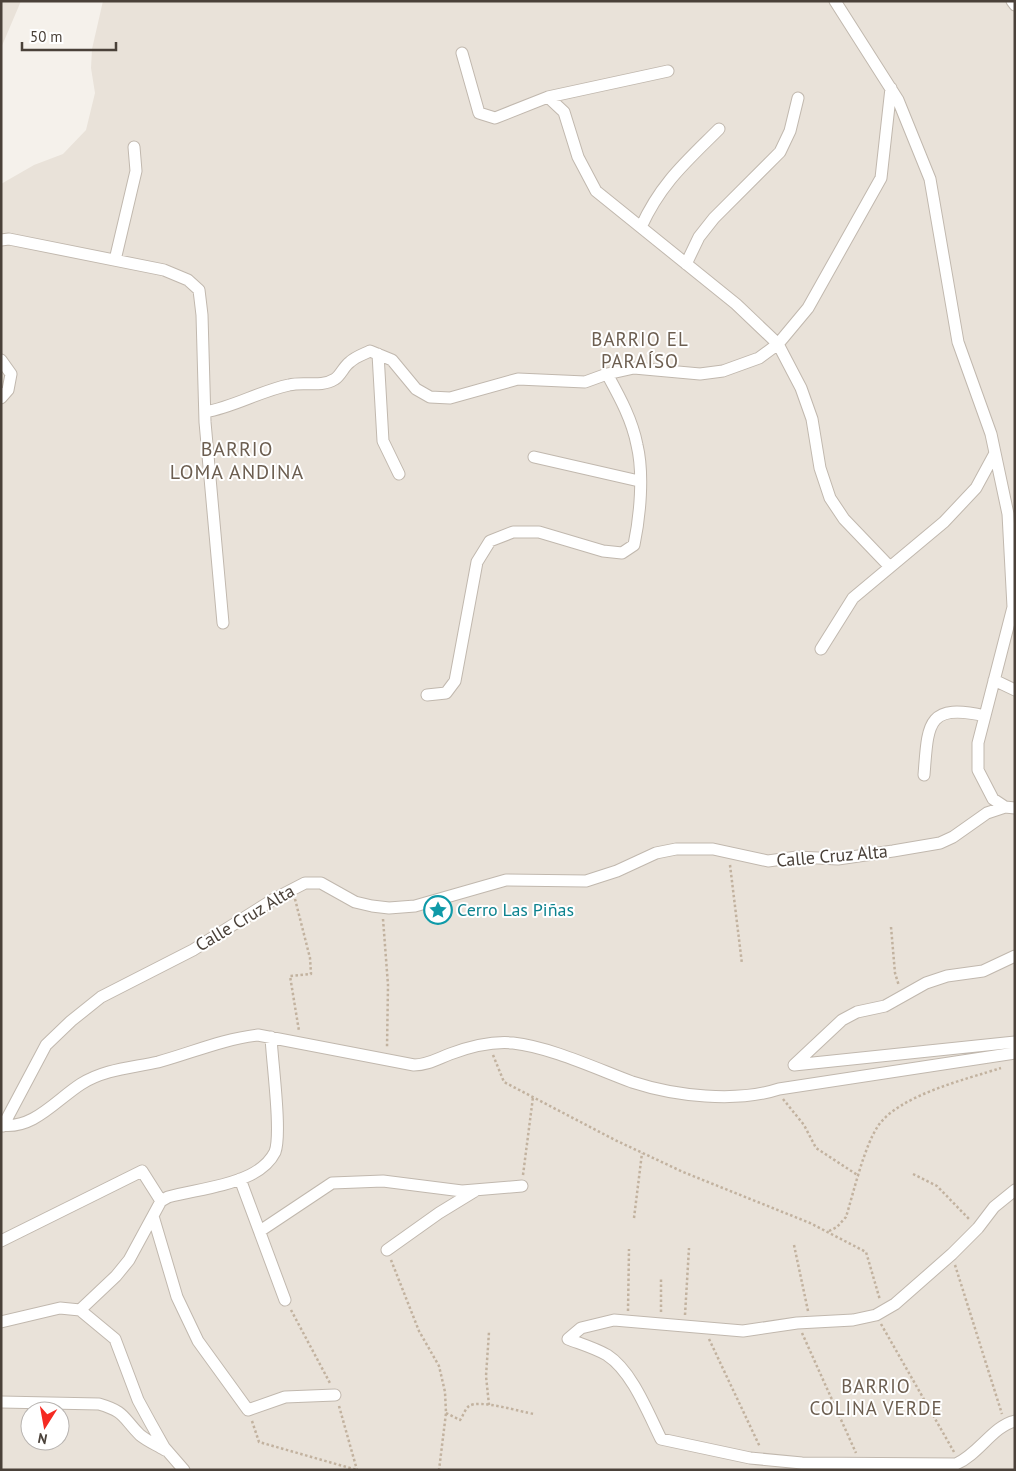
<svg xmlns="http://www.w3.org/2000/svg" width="1016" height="1471" viewBox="0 0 1016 1471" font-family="'PT Sans',sans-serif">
  <rect width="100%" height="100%" fill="#f5f1eb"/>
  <path fill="#e9e2d9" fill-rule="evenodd" d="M1,1H21L1,48Z
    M103,1H1015V1470H1V184L34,165L63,154L86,130L95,93L91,68L92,49ZM30,1411H60V1441H30Z"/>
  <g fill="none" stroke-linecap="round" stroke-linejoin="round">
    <defs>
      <path id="minor" d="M835,1L898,100L930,179L958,342L991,434L1008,514L1013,607L978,743V770L993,799L1005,807
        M1012,1L1015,5
        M462,53L479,113L495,118L548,97L668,71
        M548,97L564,112L578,157L596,191L736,304L778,344L801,388L812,419L820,468L830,498L844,519L890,567
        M641,227C661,183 686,162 719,129
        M1,240L9,239L164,270L188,280L199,290L202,315L205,422L223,623
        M115,260L136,171L134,147
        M686,264L699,237L714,218L780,152L790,131L798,98
        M378,354L383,441L399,474
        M1,360L11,374L8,390L1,398
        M205,412C234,407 260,391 289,385C305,381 320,388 335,379C341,375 344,366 350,362C355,357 364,354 370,351L392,360L416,389L430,397L450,398L518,379L585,382L607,374L634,368L700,374L723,371L759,358L778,344L808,308L881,178L891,88
        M534,457L639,481
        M821,649L853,598L944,522L976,488L995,453
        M994,680L1015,690
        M427,695L446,693L455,681L477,562L490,541L513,532H539L603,551L622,553L634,545C640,516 644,474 637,445C632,419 619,396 607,374
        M924,775C928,725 926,702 985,716
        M1015,956L983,971L947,976L926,983L885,1006L857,1012L842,1020L794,1065L1015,1042
        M1,1125C33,1130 56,1100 81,1084C105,1069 131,1068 158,1062C191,1053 223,1039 258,1035L414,1065C427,1065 437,1059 450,1054C469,1047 493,1041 513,1043C550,1047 597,1069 632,1082C675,1096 736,1103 779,1089L1015,1053
        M3,1126L46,1045L71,1021L101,997L193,950L274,899L305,883H321L355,902L372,906L389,908L415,906L506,880L586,881L617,871L656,853L676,849H713L768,861L797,857L838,859L893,851L940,843L953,837L987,813L1005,807L1015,808
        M240,1179L285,1300
        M1015,1190L994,1207L978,1228L952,1254L895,1304L876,1315L853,1320L797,1323L743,1331L614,1320L581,1328L568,1339C581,1344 595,1348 607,1355C632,1371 648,1413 661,1439L750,1458L802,1463L956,1464C979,1454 993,1426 1015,1421
        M153,1216L177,1297L198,1341L248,1410L285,1397L335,1395
        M260,1231L332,1183L383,1181L462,1191L522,1186
        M1,1241L142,1171L161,1201
        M387,1250L439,1213L475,1191
        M80,1310L116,1276L129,1260L161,1201L168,1197C195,1190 225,1187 250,1175C260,1170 270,1162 275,1152C282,1133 272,1061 271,1037
        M80,1310L115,1339L138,1400L150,1422L164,1447L184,1470
        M1,1322L60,1308L80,1310
        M1,1402L99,1404C126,1412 122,1417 140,1435C147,1441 157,1445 165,1450"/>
    </defs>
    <use href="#minor" stroke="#c1b8ae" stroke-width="13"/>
    <path stroke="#c2b29f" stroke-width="2.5" stroke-dasharray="2.5 2.5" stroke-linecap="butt" d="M730,865L742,964
      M295,899L310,958L311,974L290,976L299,1031
      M383,919L388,985L387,1048
      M891,927L895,973L899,986
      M493,1055L504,1082L615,1140L683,1172L810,1223L866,1252L880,1300
      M783,1099L804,1125L816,1148L859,1176
      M913,1174L937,1186L970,1220
      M523,1175L533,1097
      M634,1218L642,1153
      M829,1231L837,1227L846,1217C854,1191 864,1147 878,1126C899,1095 967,1079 1001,1068
      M794,1245L808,1311
      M391,1260L419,1331L439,1366L445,1392L446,1413L439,1470
      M955,1265L1002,1414
      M291,1310L331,1385
      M628,1311L629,1249
      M661,1312V1278
      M685,1315L689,1248
      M881,1324L954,1452
      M802,1333L856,1453
      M709,1339L760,1447
      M489,1405L486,1376L489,1332
      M339,1406L357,1470
      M446,1413L460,1420C463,1416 465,1409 469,1406C480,1399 521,1412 534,1414
      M252,1421L259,1442L357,1470"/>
    <use href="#minor" stroke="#fff" stroke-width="11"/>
  </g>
  <defs>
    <symbol id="sight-ring" viewBox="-11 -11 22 22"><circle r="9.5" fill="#fff" stroke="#0f9aa8" stroke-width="1.5"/><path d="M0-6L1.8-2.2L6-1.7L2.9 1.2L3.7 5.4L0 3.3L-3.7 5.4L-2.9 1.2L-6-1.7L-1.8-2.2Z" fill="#0f9aa8"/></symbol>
  </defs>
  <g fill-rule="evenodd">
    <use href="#sight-ring" x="422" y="894" width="32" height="32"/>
  </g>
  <g text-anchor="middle" stroke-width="4" stroke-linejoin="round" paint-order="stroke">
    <g font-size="18" fill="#4a4139" stroke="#fff">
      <text transform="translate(832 856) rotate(-5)" y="6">Calle Cruz Alta</text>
      <text transform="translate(245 918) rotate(-31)" y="6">Calle Cruz Alta</text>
    </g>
    <g font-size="18" fill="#0d838f" stroke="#fff" text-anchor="start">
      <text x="457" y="916">Cerro Las Piñas</text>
    </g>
    <g font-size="19" letter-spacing="1" fill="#6c5e50" stroke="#fff">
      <text x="640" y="346">BARRIO EL<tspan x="640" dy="22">PARAÍSO</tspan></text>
      <text x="876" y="1393">BARRIO<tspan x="876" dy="22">COLINA VERDE</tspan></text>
    </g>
    <g font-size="20" letter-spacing="1" fill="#6c5e50" stroke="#fff">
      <text x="237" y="456">BARRIO<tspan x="237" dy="23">LOMA ANDINA</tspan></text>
    </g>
  </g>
  <rect width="1016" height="1471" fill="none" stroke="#4a4139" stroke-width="5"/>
  <g transform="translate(45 1426) rotate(191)"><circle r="24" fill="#ffffff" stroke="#b7b3b0"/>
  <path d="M0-4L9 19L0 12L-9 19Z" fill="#f52a22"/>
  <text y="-8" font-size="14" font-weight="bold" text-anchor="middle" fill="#4a4139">N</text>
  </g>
  <path d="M22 42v8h94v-8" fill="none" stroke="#4a4139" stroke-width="2.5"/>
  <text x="30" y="42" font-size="15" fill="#4a4139" stroke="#ffffff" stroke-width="4" paint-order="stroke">50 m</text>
</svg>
